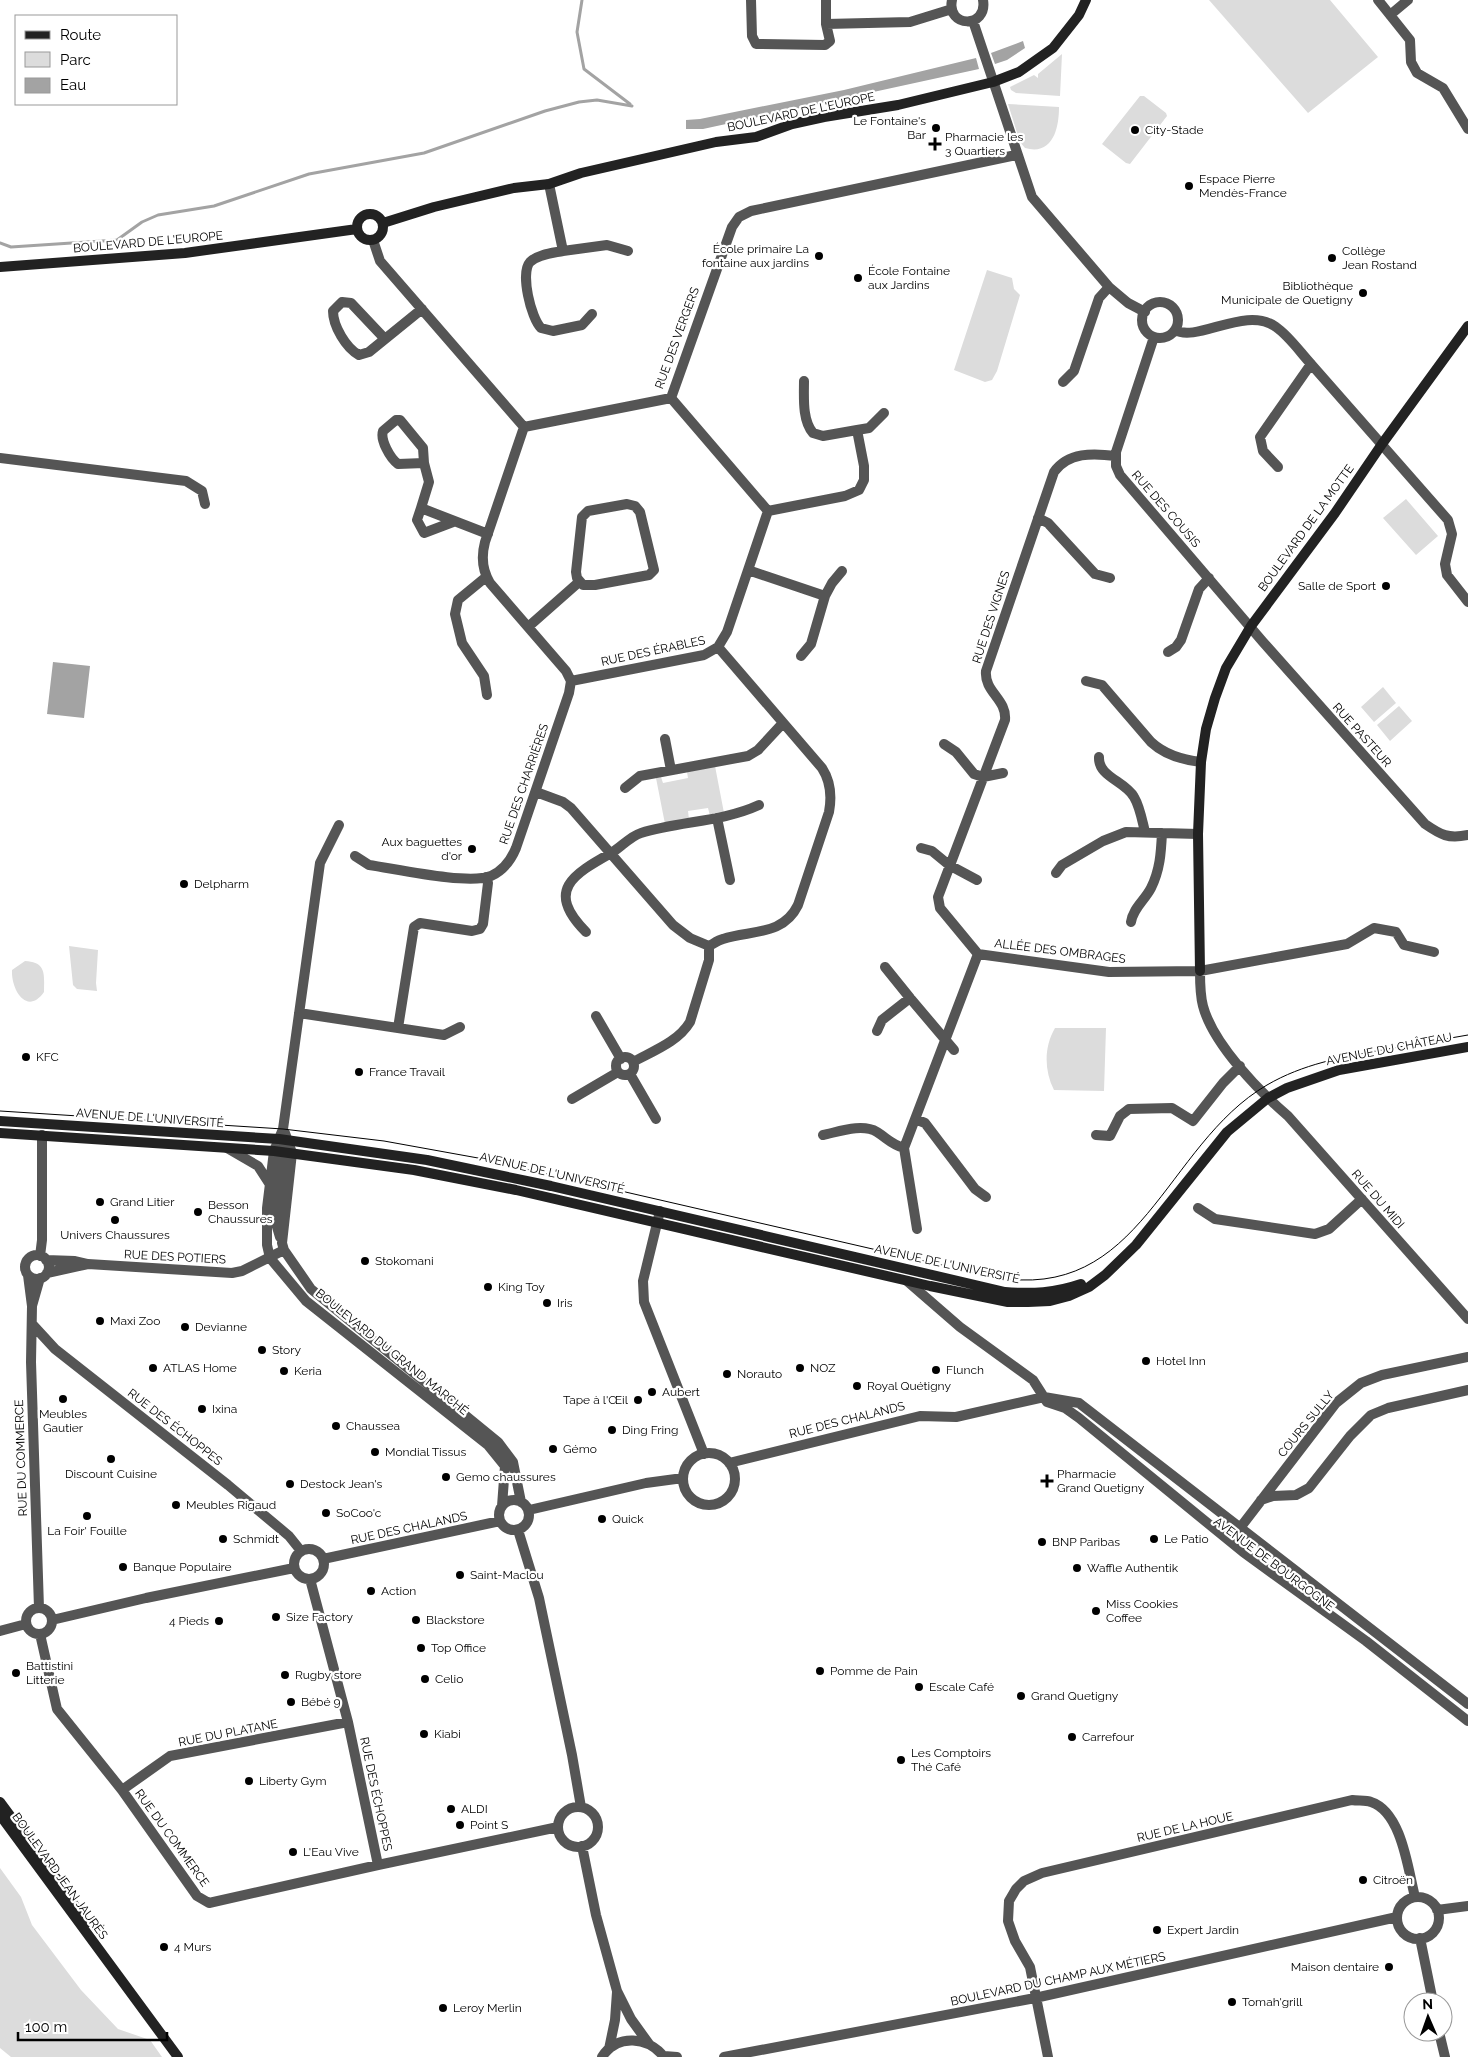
<svg xmlns="http://www.w3.org/2000/svg" width="1468" height="2057" viewBox="0 0 1468 2057" font-family="Raleway,sans-serif">
  <rect width="100%" height="100%" fill="#fff"/>
  <path fill="#dcdcdc" d="M1209,0H1330L1378,57L1308,113Z
    M1062,54L1060,96L1016,93L1011,90L1010,87L1034,75L1038,78V74Z
    M1140,96H1144L1166,113L1167,116L1130,164L1126,163L1102,144Z
    M1008,104L1059,107C1059,128 1053,156 1025,148L1020,142Z
    M987,270L1012,278L1014,289L1020,295L997,371L992,380L985,382L954,370Z
    M1406,499L1438,536L1416,555L1383,518Z
    M1383,687L1396,703L1374,722L1361,707Z
    M1399,706L1412,721L1390,741L1377,725Z
    M715,766L724,813L710,816L708,808L688,811L689,820L665,824L656,778L661,777L663,783L688,778L687,772Z
    M69,946L98,950L96,983L97,991L77,989L73,985Z
    M25,961C47,962 44,975 44,992C27,1016 11,990 12,970Z
    M1055,1028H1106L1104,1091L1054,1090C1044,1070 1044,1047 1055,1028Z
    M0,1868L21,1897L32,1925L81,1990L118,2029L150,2040L162,2057H11L0,2048Z"/>
  <path fill="#a3a3a3" d="M1023,41L1025,48L1007,60L995,64L991,53Z
    M976,58L979,69L703,129H686V120L700,119L844,90Z
    M53,662L90,666L84,718L47,714Z"/>
  <g fill="none" stroke-linecap="round" stroke-linejoin="round">
    <path stroke="#a3a3a3" stroke-width="3" d="M582,0L577,32L584,69L630,104
      M0,243L11,247L117,240L142,222L158,215L214,206L309,174L424,153L545,111L579,102L597,100L632,106"/>
    <path stroke="#555" stroke-width="10" d="M751,0L752,36L756,44L825,45L830,41L826,24
      M826,0V24L910,22L952,9
      M952,0C946,28 988,29 983,0
      M1378,0L1410,40L1411,62L1417,73L1443,88L1468,129
      M1390,15L1408,0
      M973,21L1032,197L1109,287L1128,303L1145,312
      M549,184L563,251C553,253 538,254 530,262C520,273 531,318 541,328L553,331L582,325L592,314
      M373,240L380,261L524,427L671,398L732,227L739,217L751,211L1016,155
      M563,251L607,245L628,251
      M1142 320a18 18 0 1 1 36 0a18 18 0 1 1-36 0Z
      M1175,330C1197,343 1246,305 1276,327C1289,336 1300,352 1311,364L1260,437L1263,451L1278,467
      M1154,337L1116,452V466L1120,475L1263,642L1425,824C1441,835 1448,839 1468,835
      M385,339L351,303L342,302L333,311C333,326 346,348 359,355L369,352L422,309
      M1311,364L1448,520L1452,534L1445,564L1447,575L1468,602
      M1063,382L1074,371L1099,298L1109,287
      M857,430L869,428L884,413
      M0,458L186,481L202,491L205,504
      M424,463L398,464C390,458 380,440 383,431L396,420H400L423,448L424,463L429,482L421,508L488,534
      M627,504L635,506L640,512L654,570L649,575L595,585H583L577,578L576,572L582,517L588,511Z
      M421,508L417,520L424,533L453,522
      M768,511L845,496L859,490L864,480V466L857,430L823,436L813,433C802,420 804,397 804,381
      M1038,518L1048,523L1095,574L1110,578
      M748,570L825,596L811,644L801,656
      M486,577L458,600L455,614L462,643L484,676L487,695
      M825,596L832,583L842,571
      M528,627L579,582
      M1168,652L1176,647L1181,640L1199,589L1209,578
      M571,681L704,655L718,647L727,632L768,511L671,398
      M1086,681L1102,685L1151,742C1165,755 1183,760 1201,762
      M665,739L671,770
      M944,744L956,752L974,774L983,777L1003,773
      M1099,757C1098,777 1125,781 1134,797C1140,807 1142,820 1145,832
      M625,788L640,776L748,756L758,750L783,723
      M536,792L563,802L571,808L673,925L690,938L709,946C713,944 718,940 723,939C751,930 783,936 798,905L829,812C832,796 831,782 822,768L718,647
      M717,818L730,880
      M339,825L320,863L283,1129L274,1151L267,1208V1245L270,1258L306,1301L488,1445L505,1466L502,1506
      M921,848L932,851L949,865L977,880
      M355,856L369,865C397,869 468,885 491,876C504,870 511,860 516,848L569,693L571,681L566,671L490,583C482,570 481,557 485,542L524,427
      M1056,873L1062,865L1103,841L1126,832L1198,834
      M1131,922C1133,908 1145,900 1151,888C1160,870 1161,853 1162,833
      M586,932C544,890 574,874 613,852C622,846 631,836 641,833C680,821 722,822 759,805
      M978,954L1109,972L1200,971L1347,944L1374,928L1396,932L1404,945L1434,952
      M885,967L910,998
      M1200,971C1200,983 1200,995 1203,1006C1213,1044 1259,1091 1288,1116L1468,1319
      M299,1013L444,1035L460,1027
      M596,1016L621,1059
      M398,1028L414,927L420,923L472,931L480,929L483,924L488,883L486,877
      M877,1031L882,1020L910,998L954,1050
      M616 1066a9 9 0 1 1 18 0a9 9 0 1 1-18 0Z
      M633,1062C653,1051 678,1042 690,1022L709,960V946
      M630,1074L656,1119
      M572,1099L618,1072
      M915,1119L925,1123L975,1189L986,1197
      M285,1133L292,1153L282,1243L284,1250L311,1289L498,1442L513,1462L521,1502
      M823,1135C838,1132 862,1123 877,1132C888,1139 891,1144 904,1148
      M1096,1135L1110,1136L1120,1116L1129,1109L1172,1108L1193,1121L1223,1083L1240,1066
      M227,1148L258,1166L269,1183
      M1198,1208L1215,1219L1315,1234L1329,1229L1362,1199
      M660,1211L643,1281L644,1302L704,1454
      M917,1229L904,1148L978,954L940,908L938,897L1005,720C1007,699 984,692 986,671L1054,472C1068,452 1093,453 1116,456
      M280,1237L275,1220L283,1152L281,1145
      M25 1267a12 12 0 1 1 24 0a12 12 0 1 1-24 0Z
      M40,1256L42,1240V1135
      M46,1260L75,1261L88,1264L47,1273
      M88,1264L232,1273L242,1271L284,1250
      M28,1275L32,1306L40,1278
      M907,1281L960,1327L1033,1380L1047,1402L1065,1408L1079,1418L1243,1552L1366,1641L1468,1721
      M32,1306L31,1362L39,1608
      M32,1324L55,1349L228,1485L289,1536L301,1551
      M683 1479a26 26 0 1 1 52 0a26 26 0 1 1-52 0Z
      M729,1463L920,1416L956,1417L1044,1397L1079,1403L1468,1704
      M499 1515a15 15 0 1 1 30 0a15 15 0 1 1-30 0Z
      M1261,1500L1273,1496L1296,1495L1309,1488L1350,1436L1371,1415L1388,1408L1468,1390
      M529,1510L646,1483L683,1478
      M518,1530L539,1598L572,1755L581,1807
      M1230,1541L1336,1403L1361,1383L1382,1375L1468,1357
      M294 1564a15 15 0 1 1 30 0a15 15 0 1 1-30 0Z
      M323,1559L500,1521
      M310,1579L348,1722L378,1865L558,1827
      M26 1621a13 13 0 1 1 26 0a13 13 0 1 1-26 0Z
      M52,1620L146,1598L294,1568
      M0,1631L26,1624
      M40,1634L57,1709L122,1790L197,1896L209,1903L378,1865
      M122,1790L170,1756L348,1722
      M558 1827a20 20 0 1 1 40 0a20 20 0 1 1-40 0Z
      M582,1846L596,1915L617,1991L631,2019L649,2044
      M1397 1918a21 21 0 1 1 42 0a21 21 0 1 1-42 0Z
      M1437,1910L1468,1906
      M1420,1938L1433,2002
      M1439,2032L1445,2057
      M609,2049L615,2020L617,1992
      M664,2056L677,2057
      M602,2057C617,2033 649,2037 664,2057
      M724,2057L1035,1998L1397,1917
      M1048,2057L1030,1967L1015,1941L1008,1921L1009,1901L1016,1889L1024,1881L1042,1873L1352,1800C1358,1801 1366,1800 1371,1802C1402,1812 1408,1870 1415,1897"/>
    <path stroke="#222" stroke-width="10" d="M357 227a13 13 0 1 1 26 0a13 13 0 1 1-26 0Z
      M383,223L434,207L514,188L549,184L581,173L716,142L756,137L792,124L824,117L898,105L993,82L1019,72L1053,48L1079,15L1086,0
      M0,267L185,253L357,229
      M1200,971L1198,834L1201,762L1206,729L1215,698L1226,668L1251,626L1335,513L1382,444L1468,326
      M0,1121L279,1139L427,1160L551,1186L1005,1292C1032,1294 1055,1293 1081,1284
      M0,1133L274,1151L414,1170L516,1190L930,1286L1008,1302H1028L1050,1301L1069,1296L1089,1287L1105,1275L1136,1245L1227,1132L1268,1098L1287,1088L1339,1070L1468,1047
      M0,1802L59,1882L86,1923
      M0,1815L178,2057"/>
    <path stroke="#000" stroke-width="1" d="M0,1111L283,1129L384,1141L478,1158L994,1277C1142,1304 1164,1145 1267,1085C1303,1064 1342,1057 1382,1050C1411,1045 1439,1040 1468,1035"/>
  </g>
  <g fill="#000" stroke="#fff" stroke-width="2">
    <circle cx="936" cy="128" r="5"/>
    <circle cx="1135" cy="130" r="5"/>
    <path d="M932.5 136.5h5v5h5v5h-5v5h-5v-5h-5v-5h5z"/>
    <circle cx="1189" cy="186" r="5"/>
    <circle cx="819" cy="256" r="5"/>
    <circle cx="1332" cy="258" r="5"/>
    <circle cx="858" cy="278" r="5"/>
    <circle cx="1363" cy="293" r="5"/>
    <circle cx="1386" cy="586" r="5"/>
    <circle cx="472" cy="849" r="5"/>
    <circle cx="184" cy="884" r="5"/>
    <circle cx="26" cy="1057" r="5"/>
    <circle cx="359" cy="1072" r="5"/>
    <circle cx="100" cy="1202" r="5"/>
    <circle cx="198" cy="1212" r="5"/>
    <circle cx="115" cy="1220" r="5"/>
    <circle cx="365" cy="1261" r="5"/>
    <circle cx="488" cy="1287" r="5"/>
    <circle cx="547" cy="1303" r="5"/>
    <circle cx="100" cy="1321" r="5"/>
    <circle cx="185" cy="1327" r="5"/>
    <circle cx="262" cy="1350" r="5"/>
    <circle cx="1146" cy="1361" r="5"/>
    <circle cx="153" cy="1368" r="5"/>
    <circle cx="800" cy="1368" r="5"/>
    <circle cx="936" cy="1370" r="5"/>
    <circle cx="284" cy="1371" r="5"/>
    <circle cx="727" cy="1374" r="5"/>
    <circle cx="857" cy="1386" r="5"/>
    <circle cx="652" cy="1392" r="5"/>
    <circle cx="63" cy="1399" r="5"/>
    <circle cx="638" cy="1400" r="5"/>
    <circle cx="202" cy="1409" r="5"/>
    <circle cx="336" cy="1426" r="5"/>
    <circle cx="612" cy="1430" r="5"/>
    <circle cx="553" cy="1449" r="5"/>
    <circle cx="375" cy="1452" r="5"/>
    <circle cx="111" cy="1459" r="5"/>
    <circle cx="446" cy="1477" r="5"/>
    <path d="M1044.5 1473.5h5v5h5v5h-5v5h-5v-5h-5v-5h5z"/>
    <circle cx="290" cy="1484" r="5"/>
    <circle cx="176" cy="1505" r="5"/>
    <circle cx="326" cy="1513" r="5"/>
    <circle cx="87" cy="1516" r="5"/>
    <circle cx="602" cy="1519" r="5"/>
    <circle cx="223" cy="1539" r="5"/>
    <circle cx="1154" cy="1539" r="5"/>
    <circle cx="1042" cy="1542" r="5"/>
    <circle cx="123" cy="1567" r="5"/>
    <circle cx="1077" cy="1568" r="5"/>
    <circle cx="460" cy="1575" r="5"/>
    <circle cx="371" cy="1591" r="5"/>
    <circle cx="1096" cy="1611" r="5"/>
    <circle cx="276" cy="1617" r="5"/>
    <circle cx="416" cy="1620" r="5"/>
    <circle cx="219" cy="1621" r="5"/>
    <circle cx="421" cy="1648" r="5"/>
    <circle cx="820" cy="1671" r="5"/>
    <circle cx="16" cy="1673" r="5"/>
    <circle cx="285" cy="1675" r="5"/>
    <circle cx="425" cy="1679" r="5"/>
    <circle cx="919" cy="1687" r="5"/>
    <circle cx="1021" cy="1696" r="5"/>
    <circle cx="291" cy="1702" r="5"/>
    <circle cx="424" cy="1734" r="5"/>
    <circle cx="1072" cy="1737" r="5"/>
    <circle cx="901" cy="1760" r="5"/>
    <circle cx="249" cy="1781" r="5"/>
    <circle cx="451" cy="1809" r="5"/>
    <circle cx="460" cy="1825" r="5"/>
    <circle cx="293" cy="1852" r="5"/>
    <circle cx="1363" cy="1880" r="5"/>
    <circle cx="1157" cy="1930" r="5"/>
    <circle cx="164" cy="1947" r="5"/>
    <circle cx="1389" cy="1967" r="5"/>
    <circle cx="1232" cy="2002" r="5"/>
    <circle cx="443" cy="2008" r="5"/>
  </g>
  <g text-anchor="middle" stroke-width="4.5" stroke-linejoin="round" paint-order="stroke">
    <g font-size="12" fill="#000" stroke="#fff">
      <text transform="translate(801 112) rotate(-12)" y="4">BOULEVARD DE L'EUROPE</text>
      <text transform="translate(148 242) rotate(-5)" y="4">BOULEVARD DE L'EUROPE</text>
      <text transform="translate(677 338) rotate(-70)" y="4">RUE DES VERGERS</text>
      <text transform="translate(1166 509) rotate(49)" y="4">RUE DES COUSIS</text>
      <text transform="translate(1306 528) rotate(-54)" y="4">BOULEVARD DE LA MOTTE</text>
      <text transform="translate(991 617) rotate(-72)" y="4">RUE DES VIGNES</text>
      <text transform="translate(653 651) rotate(-12)" y="4">RUE DES ÉRABLES</text>
      <text transform="translate(1362 735) rotate(48)" y="4">RUE PASTEUR</text>
      <text transform="translate(524 784) rotate(-71)" y="4">RUE DES CHARRIÈRES</text>
      <text transform="translate(1060 951) rotate(7)" y="4">ALLÉE DES OMBRAGES</text>
      <text transform="translate(1389 1049) rotate(-11)" y="4">AVENUE DU CHÂTEAU</text>
      <text transform="translate(150 1118) rotate(4)" y="4">AVENUE DE L'UNIVERSITÉ</text>
      <text transform="translate(552 1173) rotate(13)" y="4">AVENUE DE L'UNIVERSITÉ</text>
      <text transform="translate(1378 1199) rotate(49)" y="4">RUE DU MIDI</text>
      <text transform="translate(175 1257) rotate(3)" y="4">RUE DES POTIERS</text>
      <text transform="translate(947 1264) rotate(12)" y="4">AVENUE DE L'UNIVERSITÉ</text>
      <text transform="translate(392 1352) rotate(39)" y="4">BOULEVARD DU GRAND MARCHÉ</text>
      <text transform="translate(847 1420) rotate(-14)" y="4">RUE DES CHALANDS</text>
      <text transform="translate(1306 1424) rotate(-51)" y="4">COURS SULLY</text>
      <text transform="translate(175 1427) rotate(38)" y="4">RUE DES ÉCHOPPES</text>
      <text transform="translate(21 1458) rotate(-92)" y="4">RUE DU COMMERCE</text>
      <text transform="translate(409 1528) rotate(-12)" y="4">RUE DES CHALANDS</text>
      <text transform="translate(1274 1564) rotate(37)" y="4">AVENUE DE BOURGOGNE</text>
      <text transform="translate(228 1733) rotate(-11)" y="4">RUE DU PLATANE</text>
      <text transform="translate(376 1794) rotate(78)" y="4">RUE DES ÉCHOPPES</text>
      <text transform="translate(1185 1827) rotate(-13)" y="4">RUE DE LA HOUE</text>
      <text transform="translate(172 1838) rotate(54)" y="4">RUE DU COMMERCE</text>
      <text transform="translate(60 1876) rotate(54)" y="4">BOULEVARD JEAN JAURÈS</text>
      <text transform="translate(1058 1979) rotate(-12)" y="4">BOULEVARD DU CHAMP AUX MÉTIERS</text>
    </g>
    <g font-size="12" fill="#000" stroke="#fff" text-anchor="start">
      <text x="926" y="125" text-anchor="end">Le Fontaine's<tspan x="926" dy="14">Bar</tspan></text>
      <text x="1145" y="134">City-Stade</text>
      <text x="945" y="141">Pharmacie les<tspan x="945" dy="14">3 Quartiers</tspan></text>
      <text x="1199" y="183">Espace Pierre<tspan x="1199" dy="14">Mendès-France</tspan></text>
      <text x="809" y="253" text-anchor="end">École primaire La<tspan x="809" dy="14">fontaine aux jardins</tspan></text>
      <text x="1342" y="255">Collège<tspan x="1342" dy="14">Jean Rostand</tspan></text>
      <text x="868" y="275">École Fontaine<tspan x="868" dy="14">aux Jardins</tspan></text>
      <text x="1353" y="290" text-anchor="end">Bibliothèque<tspan x="1353" dy="14">Municipale de Quetigny</tspan></text>
      <text x="1376" y="590" text-anchor="end">Salle de Sport</text>
      <text x="462" y="846" text-anchor="end">Aux baguettes<tspan x="462" dy="14">d'or</tspan></text>
      <text x="194" y="888">Delpharm</text>
      <text x="36" y="1061">KFC</text>
      <text x="369" y="1076">France Travail</text>
      <text x="110" y="1206">Grand Litier</text>
      <text x="208" y="1209">Besson<tspan x="208" dy="14">Chaussures</tspan></text>
      <text x="115" y="1239" text-anchor="middle">Univers Chaussures</text>
      <text x="375" y="1265">Stokomani</text>
      <text x="498" y="1291">King Toy</text>
      <text x="557" y="1307">Iris</text>
      <text x="110" y="1325">Maxi Zoo</text>
      <text x="195" y="1331">Devianne</text>
      <text x="272" y="1354">Story</text>
      <text x="1156" y="1365">Hotel Inn</text>
      <text x="163" y="1372">ATLAS Home</text>
      <text x="810" y="1372">NOZ</text>
      <text x="946" y="1374">Flunch</text>
      <text x="294" y="1375">Keria</text>
      <text x="737" y="1378">Norauto</text>
      <text x="867" y="1390">Royal Quétigny</text>
      <text x="662" y="1396">Aubert</text>
      <text x="628" y="1404" text-anchor="end">Tape à l'Œil</text>
      <text x="212" y="1413">Ixina</text>
      <text x="63" y="1418" text-anchor="middle">Meubles<tspan x="63" dy="14">Gautier</tspan></text>
      <text x="346" y="1430">Chaussea</text>
      <text x="622" y="1434">Ding Fring</text>
      <text x="563" y="1453">Gémo</text>
      <text x="385" y="1456">Mondial Tissus</text>
      <text x="111" y="1478" text-anchor="middle">Discount Cuisine</text>
      <text x="1057" y="1478">Pharmacie<tspan x="1057" dy="14">Grand Quetigny</tspan></text>
      <text x="456" y="1481">Gemo chaussures</text>
      <text x="300" y="1488">Destock Jean's</text>
      <text x="186" y="1509">Meubles Rigaud</text>
      <text x="336" y="1517">SoCoo'c</text>
      <text x="612" y="1523">Quick</text>
      <text x="87" y="1535" text-anchor="middle">La Foir' Fouille</text>
      <text x="233" y="1543">Schmidt</text>
      <text x="1164" y="1543">Le Patio</text>
      <text x="1052" y="1546">BNP Paribas</text>
      <text x="133" y="1571">Banque Populaire</text>
      <text x="1087" y="1572">Waffle Authentik</text>
      <text x="470" y="1579">Saint-Maclou</text>
      <text x="381" y="1595">Action</text>
      <text x="1106" y="1608">Miss Cookies<tspan x="1106" dy="14">Coffee</tspan></text>
      <text x="286" y="1621">Size Factory</text>
      <text x="426" y="1624">Blackstore</text>
      <text x="209" y="1625" text-anchor="end">4 Pieds</text>
      <text x="431" y="1652">Top Office</text>
      <text x="26" y="1670">Battistini<tspan x="26" dy="14">Litterie</tspan></text>
      <text x="830" y="1675">Pomme de Pain</text>
      <text x="295" y="1679">Rugby store</text>
      <text x="435" y="1683">Celio</text>
      <text x="929" y="1691">Escale Café</text>
      <text x="1031" y="1700">Grand Quetigny</text>
      <text x="301" y="1706">Bébé 9</text>
      <text x="434" y="1738">Kiabi</text>
      <text x="1082" y="1741">Carrefour</text>
      <text x="911" y="1757">Les Comptoirs<tspan x="911" dy="14">Thé Café</tspan></text>
      <text x="259" y="1785">Liberty Gym</text>
      <text x="461" y="1813">ALDI</text>
      <text x="470" y="1829">Point S</text>
      <text x="303" y="1856">L'Eau Vive</text>
      <text x="1373" y="1884">Citroën</text>
      <text x="1167" y="1934">Expert Jardin</text>
      <text x="174" y="1951">4 Murs</text>
      <text x="1379" y="1971" text-anchor="end">Maison dentaire</text>
      <text x="1242" y="2006">Tomah'grill</text>
      <text x="453" y="2012">Leroy Merlin</text>
    </g>
  </g>
  <rect x="15" y="15" width="162" height="90" fill="#ffffff" stroke="#999999"/>
  <rect x="25" y="31" width="25" height="8" fill="#222222" stroke="#999999"/>
  <text x="60" y="40" font-size="15" fill="#000000">Route</text>
  <rect x="25" y="52" width="25" height="15" fill="#dcdcdc" stroke="#999999"/>
  <text x="60" y="65" font-size="15" fill="#000000">Parc</text>
  <rect x="25" y="78" width="25" height="15" fill="#a3a3a3" stroke="#999999"/>
  <text x="60" y="90" font-size="15" fill="#000000">Eau</text>
  <g transform="translate(1428 2017) rotate(358)"><circle r="24" fill="#ffffff" stroke="#999999"/>
  <path d="M0-4L9 19L0 12L-9 19Z" fill="#000000"/>
  <text y="-8" font-size="14" font-weight="bold" text-anchor="middle" fill="#000000">N</text>
  </g>
  <path d="M18 2032v8h149v-8" fill="none" stroke="#000000" stroke-width="2.5"/>
  <text x="25" y="2032" font-size="15" fill="#000000" stroke="#ffffff" stroke-width="4" paint-order="stroke">100 m</text>
</svg>
